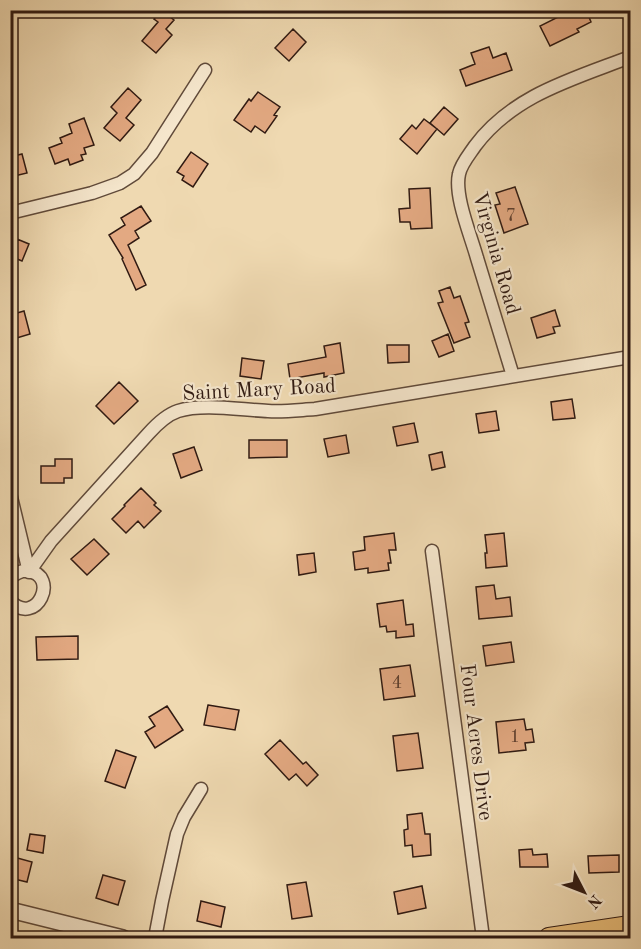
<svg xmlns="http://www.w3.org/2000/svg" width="641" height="949" viewBox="0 0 641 949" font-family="'Old Standard TT',serif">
  <rect width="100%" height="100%" fill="#efd9b1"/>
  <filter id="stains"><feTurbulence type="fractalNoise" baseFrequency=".00333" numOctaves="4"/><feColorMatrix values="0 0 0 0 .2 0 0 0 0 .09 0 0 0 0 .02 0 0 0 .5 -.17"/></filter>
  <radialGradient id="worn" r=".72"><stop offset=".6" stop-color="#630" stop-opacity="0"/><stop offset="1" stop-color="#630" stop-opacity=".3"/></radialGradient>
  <path fill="#e3a982" stroke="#301a12" stroke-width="1.5" d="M161,10L174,20L166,29L172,35L156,53L142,41L158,22L154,19Z
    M572,10H586L591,22L577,29L579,32L550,46L540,26Z
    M293,29L306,42L289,61L275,48Z
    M489,47L493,58L506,53L512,70L466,86L460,70L475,64L471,53Z
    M128,88L141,100L126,118L134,125L120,141L104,128L117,113L111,107Z
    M258,92L280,107L274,115L277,116L265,133L255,126L251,132L234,120L249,99L251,101Z
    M444,107L458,119L444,135L430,123Z
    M84,118L94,145L84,148L86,154L81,155L83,160L70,165L68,159L55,164L49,148L62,143L60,138L72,133L69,124Z
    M424,119L437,129L417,154L400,139L412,125L416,129Z
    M191,152L208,164L193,187L182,180L184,176L177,172Z
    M22,154L27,173L10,177V157Z
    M515,187L528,224L504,233L495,205L500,204L496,193Z
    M430,188L432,228L411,229L410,222H400L399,209L410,208L409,189Z
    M141,206L151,221L135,231L139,238L128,245L146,285L136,290L122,259L123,258L109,235L125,225L121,218Z
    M17,239L29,244L22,261L10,256Z
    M450,287L454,298L460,296L469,322L465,323L470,337L454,343L438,303L443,302L439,291Z
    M555,310L560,326L553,327L555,333L537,338L531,318Z
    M24,311L30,334L10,340V315Z
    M448,334L454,351L439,357L432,341Z
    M340,343L344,373L324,377V373L290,379L288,364L326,357L324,346Z
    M387,345H409V362L388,363Z
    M242,358L264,361L261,379L240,376Z
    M119,382L138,401L114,424L96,406Z
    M572,399L575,418L553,420L551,402Z
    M496,411L499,430L479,433L476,414Z
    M414,423L418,442L397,446L393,427Z
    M346,435L349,453L328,457L324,439Z
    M249,440H287V457L249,458Z
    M194,447L202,470L181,478L173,454Z
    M442,452L445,467L432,470L429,455Z
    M55,459H72V478H64V483H41V466H55Z
    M141,488L156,503L154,505L161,511L144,528L138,521L126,533L112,519L125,506L124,505Z
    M394,533L396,550H389L391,563H388L389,570L368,573V568L355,570L353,552L365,550L364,537Z
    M504,533L507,566L486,568L485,553H487L485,535Z
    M94,539L109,554L87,575L71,559Z
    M314,553L316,572L299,575L297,555Z
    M494,585L496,599L510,597L512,616L479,619L476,587Z
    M403,600L406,625L413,624L414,636L396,638V631L387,632L386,626L380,627L377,604Z
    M78,636V659L37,660L36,637Z
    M511,642L514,662L486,666L483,646Z
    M410,665L415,696L384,700L380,669Z
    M208,705L239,710L235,730L204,725Z
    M167,706L183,730L155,748L145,732L155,726L149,717Z
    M524,719L526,730L532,729L534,742L525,743L526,750L499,753L496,722Z
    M418,733L423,768L397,771L393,736Z
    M280,740L303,764L306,762L318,775L307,786L296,774L289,780L265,754Z
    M116,750L136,757L125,788L105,781Z
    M422,813L425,834H430L431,855L413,857L412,845L405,846L404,830L408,829L407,815Z
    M30,834L45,836L43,853L27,850Z
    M532,849L533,855L547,854L548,867H520L519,850Z
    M619,855V872L589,873L588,856Z
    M10,856L32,862L27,882L10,878Z
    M103,875L125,881L118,905L96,898Z
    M306,882L312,916L292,919L287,885Z
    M422,886L426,908L398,914L394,892Z
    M201,901L225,907L221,927L197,921Z"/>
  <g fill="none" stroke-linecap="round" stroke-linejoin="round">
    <defs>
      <path id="minor" d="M10,213L92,193L120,183L134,174L152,153L205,70
        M513,376C501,337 489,297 477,258C471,236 454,196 459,174C461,164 469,155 475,146C513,95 573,79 630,57
        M10,493L29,572
        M432,551L483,938
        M29,572L51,541L148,434C156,425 166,415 178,411C203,403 241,410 268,411C284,412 299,410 315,409L630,357
        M10,578C15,574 21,570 28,571C60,575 37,628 10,601
        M155,938L162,901L177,834L184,817L201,789"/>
      <path id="tertiary" d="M10,910L123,938"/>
      <path id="primary" d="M549,938L630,926"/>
    </defs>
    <use href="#minor" stroke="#604a3a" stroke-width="15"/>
    <use href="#tertiary" stroke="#604a3a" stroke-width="18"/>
    <use href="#primary" stroke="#301a12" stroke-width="22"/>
    <use href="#minor" stroke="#f5e6cc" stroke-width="12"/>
    <use href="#tertiary" stroke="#f5e6cc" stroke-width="15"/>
    <use href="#primary" stroke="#e8bc78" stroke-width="20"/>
  </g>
  <g text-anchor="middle" stroke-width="4.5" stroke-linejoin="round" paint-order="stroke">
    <g font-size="18" fill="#5d3e2e">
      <text x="511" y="221">7</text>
      <text x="397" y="688">4</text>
      <text x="515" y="742">1</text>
    </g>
    <g font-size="21" fill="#301a12" stroke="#f5e6cc">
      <text transform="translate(497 253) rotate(74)" y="7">Virginia Road</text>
      <text transform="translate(259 389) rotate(-3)" y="7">Saint Mary Road</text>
      <text transform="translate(477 742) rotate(83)" y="7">Four Acres Drive</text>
    </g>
  </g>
  <rect width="641" height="949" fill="none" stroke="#efd9b1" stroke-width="36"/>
  <rect x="12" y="12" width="617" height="925" fill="none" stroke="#301a12" stroke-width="3"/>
  <rect x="18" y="18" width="605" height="913" fill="none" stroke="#301a12" stroke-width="1.5"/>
  <g transform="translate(584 892) rotate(132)" stroke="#f5e6cc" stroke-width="4.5" paint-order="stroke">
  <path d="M0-4.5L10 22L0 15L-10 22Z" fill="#301a12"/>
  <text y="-9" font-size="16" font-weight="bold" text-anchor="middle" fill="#301a12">N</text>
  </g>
  <rect width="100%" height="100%" filter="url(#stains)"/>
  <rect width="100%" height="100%" fill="url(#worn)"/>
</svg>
